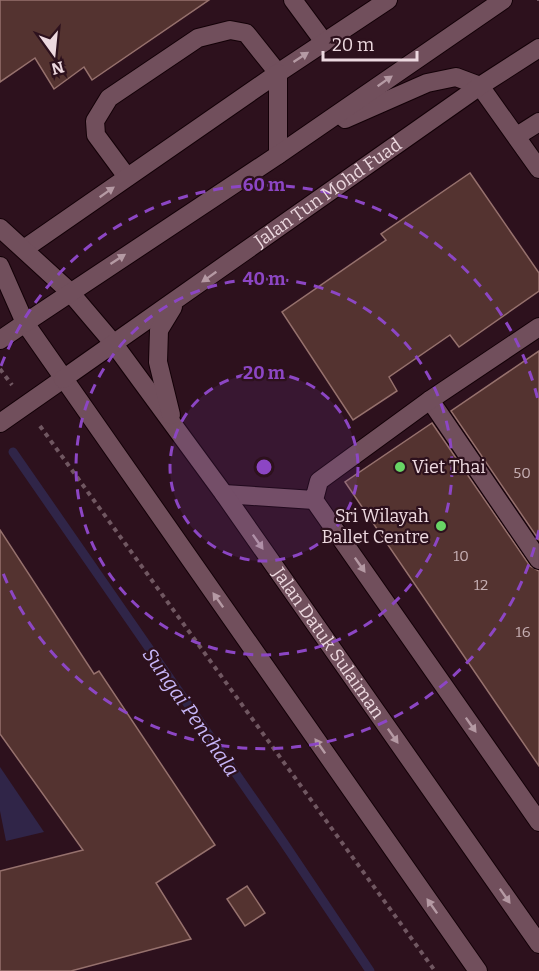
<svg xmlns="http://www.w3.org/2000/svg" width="539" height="971" viewBox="0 0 539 971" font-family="Bitter,serif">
  <rect width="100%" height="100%" fill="#2d111d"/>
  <path fill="#302548" d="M0,767L44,832L6,841L0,811Z"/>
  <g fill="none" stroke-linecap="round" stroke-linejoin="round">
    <path stroke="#302548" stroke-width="9" d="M13,452L284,843L370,971"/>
  </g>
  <path fill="#543330" stroke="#96716d" stroke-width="1.5" d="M0,0H209L92,80L84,67L54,89L35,58L0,82Z
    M470,173L539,273V291L459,347L450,335L389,377L397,391L353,420L282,312L386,240L381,234Z
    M539,351V540L451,411Z
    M432,423L530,566L539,571V766L345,482Z
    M0,530L94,674L99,671L215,845L156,883L191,939L71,971H0V871L83,850L0,734Z
    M247,886L265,913L245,926L227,899Z"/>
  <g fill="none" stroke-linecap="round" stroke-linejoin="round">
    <defs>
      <path id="lane" d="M293,0L324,42
        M127,177L96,135L95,121L109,98L198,38L230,30L246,33L278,73
        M430,400L539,560"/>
      <path id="street" d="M480,86L539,169
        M517,136L539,122
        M24,249L278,73L388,0
        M0,340L25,323
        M0,423L63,379
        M224,494L314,500
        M314,500L539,822
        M314,500L319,481L430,400L539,327"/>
      <g id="secondary">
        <path d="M278,73V155"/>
        <path d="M345,119L427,83L456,77L480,86"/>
        <path id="s1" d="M0,228L69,291L114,344L224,494L539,944"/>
        <path d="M0,266L25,323L478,971"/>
        <path d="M25,323L278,155L503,0"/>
        <path id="s2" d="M63,379L480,86L539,48"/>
        <path d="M171,415L158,362L159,330L173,307"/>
      </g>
    </defs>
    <use href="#lane" stroke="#130007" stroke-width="20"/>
    <use href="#street" stroke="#130007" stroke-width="20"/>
    <use href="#secondary" stroke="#130007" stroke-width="20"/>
    <path stroke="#705761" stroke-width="4" stroke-dasharray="4.5 4.5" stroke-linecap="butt" d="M539,0V1
      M0,369L12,385
      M40,426L435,971"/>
    <use href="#lane" stroke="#714f5c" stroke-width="18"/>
    <use href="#street" stroke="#714f5c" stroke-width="18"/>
    <use href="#secondary" stroke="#714f5c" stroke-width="18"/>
  </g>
  <defs><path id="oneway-solid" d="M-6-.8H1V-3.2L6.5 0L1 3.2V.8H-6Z" transform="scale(1.5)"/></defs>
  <g fill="#b59aa4">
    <use href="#oneway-solid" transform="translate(301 57) rotate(-33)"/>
    <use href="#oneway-solid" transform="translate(385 81) rotate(-35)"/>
    <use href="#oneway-solid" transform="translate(107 192) rotate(-35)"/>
    <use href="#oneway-solid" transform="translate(118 259) rotate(-33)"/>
    <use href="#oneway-solid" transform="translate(209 277) rotate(145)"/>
    <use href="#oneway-solid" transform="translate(258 542) rotate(55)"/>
    <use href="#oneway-solid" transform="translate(360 565) rotate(55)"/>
    <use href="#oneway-solid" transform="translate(218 600) rotate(-125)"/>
    <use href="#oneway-solid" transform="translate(471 725) rotate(55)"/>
    <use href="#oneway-solid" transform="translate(393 736) rotate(55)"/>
    <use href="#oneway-solid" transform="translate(320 746) rotate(-125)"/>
    <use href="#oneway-solid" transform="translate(505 896) rotate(55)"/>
    <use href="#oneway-solid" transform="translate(432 906) rotate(-125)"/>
  </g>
  <circle cx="264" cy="467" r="94" fill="#8c46c4" fill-opacity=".12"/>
  <g fill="none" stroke="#8c46c4" stroke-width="3" stroke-dasharray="10 8">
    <circle cx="264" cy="467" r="94"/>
    <circle cx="264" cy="467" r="188"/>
    <path d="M539 530A282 282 0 0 1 1 568M1 366A282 282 0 0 1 539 404"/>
  </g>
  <g fill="#68d465" stroke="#2d111d" stroke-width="2">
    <circle cx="400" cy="467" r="6"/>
    <circle cx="441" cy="526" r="6"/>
  </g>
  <g text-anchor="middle" stroke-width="4.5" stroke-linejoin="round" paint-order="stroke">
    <g font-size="15" fill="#c6afb3">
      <text x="522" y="478">50</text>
      <text x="461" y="561">10</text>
      <text x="481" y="590">12</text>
      <text x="523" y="637">16</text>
    </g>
    <g font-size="18" fill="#ecd8df" stroke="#2d111d">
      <text dy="6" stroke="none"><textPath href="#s2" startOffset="324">Jalan Tun Mohd Fuad</textPath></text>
      <text dy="6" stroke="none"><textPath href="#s1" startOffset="531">Jalan Datuk Sulaiman</textPath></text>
    </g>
    <g font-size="18" fill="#ecd8df" stroke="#2d111d" text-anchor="start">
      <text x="412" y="473">Viet Thai</text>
      <text x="429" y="522" text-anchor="end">Sri Wilayah<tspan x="429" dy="21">Ballet Centre</tspan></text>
    </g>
    <g font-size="20" font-style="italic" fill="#c7b6f8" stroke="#2d111d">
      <text transform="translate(191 712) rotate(55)" y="7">Sungai Penchala</text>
    </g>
  </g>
  <circle cx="264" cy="467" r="9" fill="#8c46c4" stroke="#2d111d" stroke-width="3"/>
  <g font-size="18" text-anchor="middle" font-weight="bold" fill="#8c46c4" stroke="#2d111d" stroke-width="4.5" stroke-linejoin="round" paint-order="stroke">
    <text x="264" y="191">60 m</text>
    <text x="264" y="285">40 m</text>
    <text x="264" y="379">20 m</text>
  </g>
  <g transform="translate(54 54) rotate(165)" stroke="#2d111d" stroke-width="4.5" paint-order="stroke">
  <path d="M0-4.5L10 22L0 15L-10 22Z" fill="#ecd8df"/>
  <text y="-9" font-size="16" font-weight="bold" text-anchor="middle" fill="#ecd8df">N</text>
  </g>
  <path d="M323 51v9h94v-9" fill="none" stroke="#ecd8df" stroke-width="3"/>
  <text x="332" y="51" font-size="18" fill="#ecd8df" stroke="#2d111d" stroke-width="4.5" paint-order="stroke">20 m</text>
</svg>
